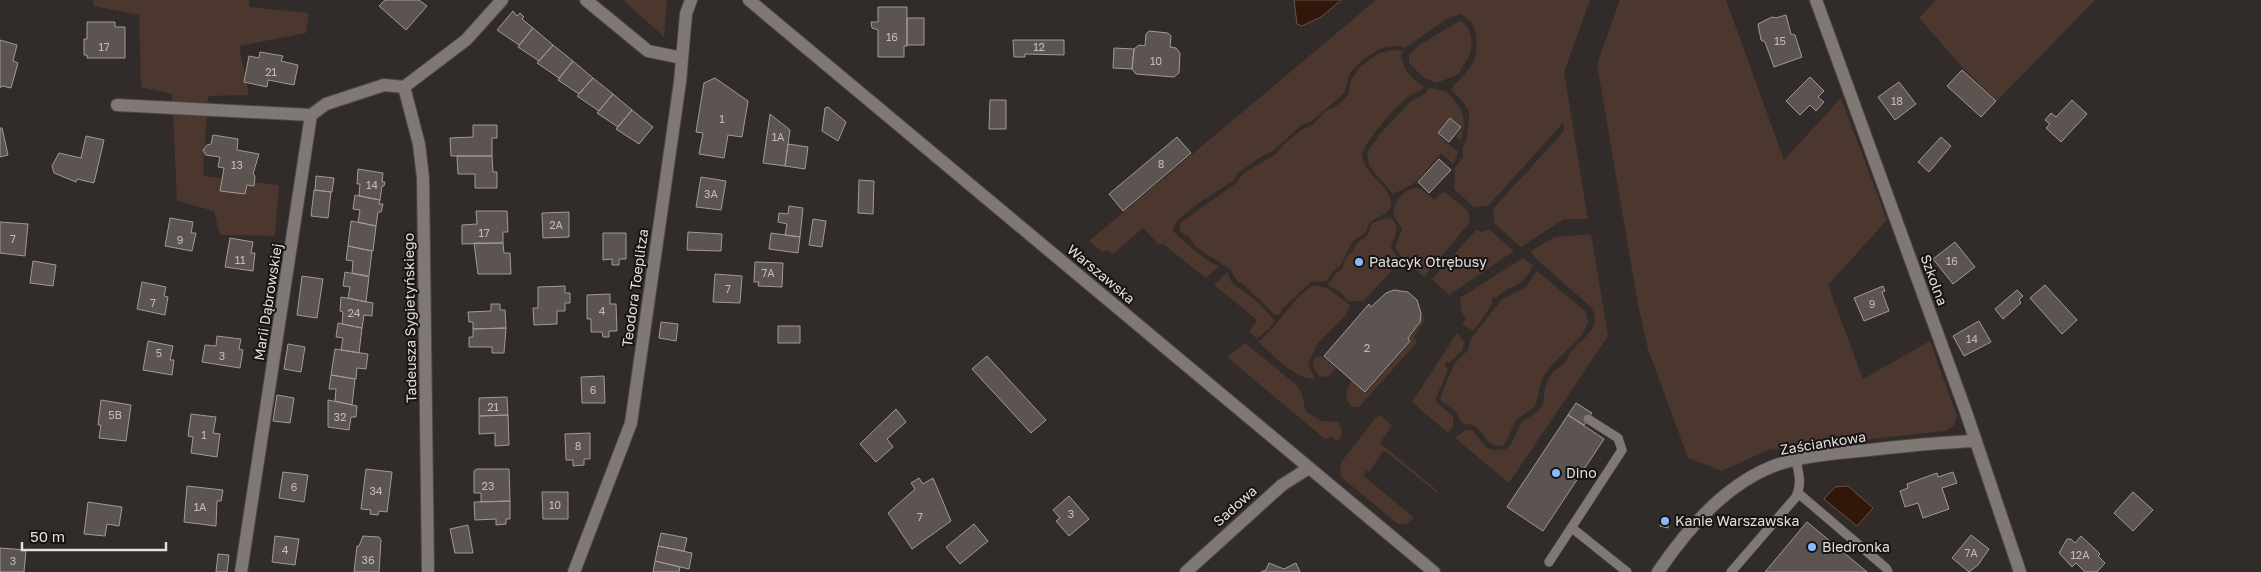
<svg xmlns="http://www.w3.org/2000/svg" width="2261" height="572" viewBox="0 0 2261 572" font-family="'Golos Text',sans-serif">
  <rect width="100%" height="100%" fill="#312b29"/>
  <path fill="#4b372e" d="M93,0H249V7L309,13L306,33L239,46L249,95L208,96L203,176L279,185L275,236L220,235L214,211L177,201L172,94L141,87L139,15L94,6Z
    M623,0H667L664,37Z
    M1376,0H1590L1564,72L1588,219H1564L1521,247L1494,223L1493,209L1564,131L1563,123L1488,206L1474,207L1454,189L1455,168L1463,157V147L1467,138L1469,119V112L1463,102L1451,89C1472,66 1483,58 1473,23L1461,14L1448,18L1405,48L1399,46L1383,47L1361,61L1350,73L1344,93L1335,101L1312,121L1300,126L1272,152L1262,156L1238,173L1233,181L1193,207L1177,221L1172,230C1180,238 1208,264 1219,266L1206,278L1163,244H1158L1143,228L1113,254L1108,250L1102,252L1089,241Z
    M1620,0H1726L1784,160L1841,98L1887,220L1828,285L1863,379L1930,341L1957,416L1954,425L1945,431L1768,450L1722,471L1688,458L1648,349L1638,305L1597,64Z
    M1936,0H2095L1997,101L1963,68L1919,18Z
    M1459,21C1472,25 1474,45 1469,56C1466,63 1462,65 1459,74L1437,83L1424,78L1409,63V55L1418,46Z
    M1393,50L1404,51L1401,54C1402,68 1412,80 1424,86C1421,93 1413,92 1408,97C1394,108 1370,136 1362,153C1362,175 1391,185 1391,203C1391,219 1368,214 1367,231L1352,242L1340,266L1333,271L1327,281L1311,282L1282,309L1279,315H1275L1243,284L1238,282L1230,269L1197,248L1188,236L1180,232V223L1235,184L1244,173L1276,154L1284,144L1301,130L1312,125L1326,111L1338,105L1348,95L1351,80L1360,67L1379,53Z
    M1429,88L1446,91C1464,111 1467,115 1461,141L1456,136L1463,127L1450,117L1437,134L1458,152L1453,164L1441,153L1415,183L1393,194L1369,166L1367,153L1379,135L1410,102L1426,93Z
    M1418,187L1435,200L1440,194L1445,192L1468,211L1470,222L1424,277L1403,259L1395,247L1402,229L1393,214C1396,198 1402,191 1418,187Z
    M1386,218L1392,219C1402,230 1393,236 1391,248L1400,261L1364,301H1348L1339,291L1327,285L1336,273L1342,269L1346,257L1354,250L1356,244L1368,235L1372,223Z
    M1489,229L1514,251L1449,295L1432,279L1476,230L1482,232Z
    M1591,234L1608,336L1509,483L1455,438L1465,430H1472L1486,447L1492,450L1506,449L1510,446L1522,421C1556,405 1536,397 1551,375C1554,370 1558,368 1563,365C1568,361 1567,356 1571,352C1581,338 1604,328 1591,307L1535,258L1531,251L1555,237Z
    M1523,258L1533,266C1521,291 1509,283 1497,298L1494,297L1491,302L1493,303L1475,329L1472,330L1462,325L1466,319L1461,311L1460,298Z
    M1537,271L1586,312L1588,322C1581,345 1552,358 1542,380C1538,389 1539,399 1534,407L1517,419L1504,445C1487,450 1486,433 1474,426C1470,424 1466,424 1462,423L1456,411L1442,402L1440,398L1454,364L1468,350L1470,340L1502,299L1525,288Z
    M1227,272L1232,283L1258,302L1275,321L1269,329L1257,339L1249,332L1257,320L1214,285Z
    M1314,285L1327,288L1350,305L1345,316L1317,344L1308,365L1315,379C1293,379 1274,355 1258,342C1278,326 1294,296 1314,285Z
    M1422,313L1424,321L1414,337L1417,342L1362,404L1359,407H1352C1344,397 1345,390 1352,381L1366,393L1411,341L1408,339L1418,327Z
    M1457,333L1464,341L1463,349L1450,362H1446L1445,367L1448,368L1447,372L1436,398L1437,403L1453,416V426L1448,433L1412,402Z
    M1245,343L1295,384L1301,391L1306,412L1322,421L1338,422L1342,430L1340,439L1335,440L1331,437L1325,439L1227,357Z
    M1322,356L1336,368L1329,376L1320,377L1313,367L1314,359Z
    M1381,415L1392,426L1380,443L1438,491L1436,492L1384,450L1369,472L1367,470L1363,475L1414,518L1406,524H1398L1341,477L1340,466L1342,461L1376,417Z"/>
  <path fill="#311609" stroke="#665249" d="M1294,0H1341L1321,17L1302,26L1297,24Z
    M1848,486L1873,508L1857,526L1824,499L1835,487Z"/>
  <path fill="#5b5451" stroke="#a19a97" d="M385,0H419L427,6L406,30L379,6Z
    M878,7H907V46H904V57H878V30L872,28L871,22H878Z
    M513,11L517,16L520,13L524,17L522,19L533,28L519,45L497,30Z
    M1786,15L1791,34L1795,35L1802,57L1774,67L1765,42L1761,40L1758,24L1772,17L1776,18Z
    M907,18H924V45H907Z
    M87,22H115V27H125V58H87V55H84V39H87Z
    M533,28L553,45L539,61L518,47Z
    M1149,31L1168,33L1171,36L1170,47L1176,48L1180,53L1179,73L1174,77L1136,74L1132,69L1134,49L1139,45L1145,46L1146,34Z
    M0,40L17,45L13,61L18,63L11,88L2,86L0,88Z
    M1013,40H1064V55L1025,54V57H1014Z
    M553,45L573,61L559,78L537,63Z
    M1114,48L1134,49L1132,69L1113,68Z
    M260,52L283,56L281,61L298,65L294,85L268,80L267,87L244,82L249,56L259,58Z
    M573,61L593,78L579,94L558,80Z
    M1962,70L1996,101L1981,117L1947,86Z
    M1810,77L1824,91L1818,97L1824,102L1816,111L1810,105L1800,115L1786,101Z
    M593,78L613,94L599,111L577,96Z
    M715,78L748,101L742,137L728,135L724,158L699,154L703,133L696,132L704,83Z
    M1899,82L1916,104L1895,120L1878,97Z
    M613,94L632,110L618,127L597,113Z
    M990,100H1006V129H989Z
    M2072,100L2087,114L2061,142L2046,128L2050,124L2045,120L2051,113L2056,117Z
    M828,107L846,122L838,141L822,131L825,108Z
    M632,110L653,127L639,144L616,129Z
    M770,114L790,130L785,166L763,163Z
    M1450,118L1461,127L1449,142L1438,133Z
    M473,125H497V138H492V156H451L450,138L473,137Z
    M0,128H2L8,155L0,157Z
    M213,135L238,139L237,150L259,154L253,174L255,176L254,186L247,185L245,194L220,191L224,168L218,167L220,157L206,155L203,150L207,145L211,144Z
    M86,136L104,140L94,183L77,179L76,182L54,173L52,166L59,153L81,158Z
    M1177,137L1191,153L1123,211L1109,194Z
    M1941,137L1951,146L1929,172L1918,162Z
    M788,144L808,147L805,169L785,166Z
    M457,156H492L493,172H497V188H475V174H458Z
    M1439,159L1451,170L1429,193L1418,182Z
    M358,169L383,173L382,182H385L384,186H382L380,200L359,196L360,184H357Z
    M316,176L334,178L332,192L315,190Z
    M701,177L726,181L721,210L696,207Z
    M859,180L874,181L873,214L858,213Z
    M314,190L331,192L328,218L311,216Z
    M355,195L380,200L379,204H383L381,212H378L376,226L358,222L360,210L353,209Z
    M789,206L803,208L800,237L785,235L787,224L778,222L779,213L788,214Z
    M476,211H507L508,232H503V243L462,244V225L477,224Z
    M569,212V237L543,238L542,213Z
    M170,218L193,222L191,233H196L192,251L165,246Z
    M813,219L826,221L822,247L809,245Z
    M351,221L376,226L373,251L348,246Z
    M0,222L28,224L25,256L0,253Z
    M688,232L722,234L721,251L687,250Z
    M603,233H626V259H619V265H612V259L603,260Z
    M771,233L800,237L798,253L769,249Z
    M230,238L253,242L251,253H255L253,271L225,267Z
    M1955,242L1975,267L1953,284L1933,259Z
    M474,243H503L504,253H510L511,274H478Z
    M348,246L372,251L369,276L352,273L353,261L346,260Z
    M33,261L56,265L53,286L30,283Z
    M755,262L783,263L782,287L758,286L759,282H754Z
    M345,272L369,277L366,302L348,298L350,287L343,286Z
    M715,274L742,276L740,303L713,302Z
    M302,276L323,279L317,318L297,315Z
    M142,282L166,287L164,296L168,297L165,315L137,309Z
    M2045,285L2077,320L2062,334L2030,298Z
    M565,286V293H570V303H565V311H557V324L534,325L533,308H538V287Z
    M1883,286L1885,291L1882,292L1889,311L1864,321L1854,298Z
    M1394,290L1408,292L1417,300L1421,313L1420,322L1408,338L1410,341L1365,392L1324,356L1369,304L1371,307L1386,293Z
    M2017,290L2023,296L2019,300L2021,303L2003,319L1995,309Z
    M610,294V304H616L617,331H609V337H603L602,332H591V319H587V295Z
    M341,297L373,303L372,316L364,315L362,328L342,324L343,312L340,311Z
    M491,304H500V310H505L506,328L473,329V322H469L468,312L491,311Z
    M1979,321L1991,342L1964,356L1953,336Z
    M661,322L678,324L676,341L659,338Z
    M338,323L362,328L359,353L341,350L343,338L336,337Z
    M778,326H800V343H778Z
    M506,328L504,353H492V347H469V337H473V329Z
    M217,336L241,339L239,349L243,350L240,368L202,362L205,345L216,346Z
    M148,341L173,346L170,360H174L172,375L143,370Z
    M288,344L305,347L301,372L284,369Z
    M335,349L368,354L366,369L357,368L356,379L331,375Z
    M987,356L1046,420L1031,433L972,369Z
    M331,375L355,379L352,405L335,401L336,389H329Z
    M604,376L605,403H582L581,377Z
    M277,395L294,398L290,423L273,421Z
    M507,397L508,415L479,416V398Z
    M101,400L131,405L126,441L99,438L101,425H98Z
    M328,400L357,406L356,417H351L349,430L328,427Z
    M1576,403L1592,413L1584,425L1568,415Z
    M896,409L906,422L887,439L893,447L876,462L860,444Z
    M191,414L216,417L213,433L220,434L217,457L191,453L193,437L188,436Z
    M508,415L509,445L495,446V433L479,434V416Z
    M1568,415L1604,439L1543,531L1507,507Z
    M590,433V459H584V465L573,466V460H566L565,434Z
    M366,469L392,472L387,512L379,511L378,515L370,514L371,510L361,509Z
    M477,469H509L510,501L481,502V493H474V471Z
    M283,472L308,475L304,502L279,498Z
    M1953,472L1957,483L1942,488L1949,509L1923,518L1918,503L1905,507L1900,491L1908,488L1907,484L1937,473L1938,477Z
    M919,478L923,484L933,478L951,521L912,549L888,513L915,489L911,483Z
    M187,486L223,490L221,501H217L216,526L184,522Z
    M542,492H568V519H543Z
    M2133,492L2153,510L2133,531L2114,513Z
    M1069,496L1089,519L1069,536L1056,521L1060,518L1053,510Z
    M510,501V519H506V524L496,525V519L475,520L474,502Z
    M88,502L122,507L119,526L107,524L105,536L84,534Z
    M1662,517L1669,518L1668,528L1660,526Z
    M1807,522L1867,572H1765Z
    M974,524L988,541L960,564L946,547Z
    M468,525L473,553H455L450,529Z
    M661,533L687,538L684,551L658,546Z
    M1971,535L1989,549L1978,565L1969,572L1952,558Z
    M275,536L299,539L295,565L272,562Z
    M363,536L379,537L381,540L379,572H354L357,546H359Z
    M2081,536L2100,554L2098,556L2105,563L2097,572H2085L2076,563L2072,567L2059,553L2067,539H2071L2075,543Z
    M658,546L692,553L689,569L655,561Z
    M0,548L26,550L24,572H0Z
    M218,554L229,555L227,572H216Z
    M655,561L680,567L679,572H653Z
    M1269,563L1284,569L1296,563L1300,572H1261L1266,570Z"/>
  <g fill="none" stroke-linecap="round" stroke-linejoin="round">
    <defs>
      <path id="service" d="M1798,493L1886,568L1888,572
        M1572,528L1627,572
        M1549,562L1622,450L1618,438L1588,419
        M1731,572L1796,497C1802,484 1799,474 1796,460"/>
      <path id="minor" d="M586,0L648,51L682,58
        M1816,0L1966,412L2020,572
        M404,87L466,40L502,0
        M117,105L311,115
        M241,572L311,115L326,104L384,85L404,87L419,144L423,178L428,572
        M574,572L631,423L680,82L686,14L691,0
        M1186,572L1282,485L1309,468
        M1658,572C1688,528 1727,482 1779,464C1808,455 1839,453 1869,450C1905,446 1940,442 1976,441"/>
      <path id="secondary" d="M749,0L1434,572"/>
    </defs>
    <use href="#service" stroke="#4e4947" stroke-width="10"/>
    <use href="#minor" stroke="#4e4947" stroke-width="14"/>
    <use href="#secondary" stroke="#4e4947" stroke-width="14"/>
    <use href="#service" stroke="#7f7875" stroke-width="9"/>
    <use href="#minor" stroke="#7f7875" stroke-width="12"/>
    <use href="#secondary" stroke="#7f7875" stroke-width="12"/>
  </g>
  <g fill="#87bbfb" stroke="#171413" stroke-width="2">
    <circle cx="1359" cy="262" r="5"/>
    <circle cx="1556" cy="473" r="5"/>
    <circle cx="1665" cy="521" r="5"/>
    <circle cx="1812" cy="547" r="5"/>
  </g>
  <g text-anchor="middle" stroke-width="4" stroke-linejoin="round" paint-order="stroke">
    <g font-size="11" fill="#c1bcba">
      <text x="892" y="41">16</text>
      <text x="1780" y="45">15</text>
      <text x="104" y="51">17</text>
      <text x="1039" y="51">12</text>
      <text x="1156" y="65">10</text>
      <text x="271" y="76">21</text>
      <text x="1897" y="105">18</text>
      <text x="722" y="123">1</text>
      <text x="778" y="141">1A</text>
      <text x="1161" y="168">8</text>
      <text x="237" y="169">13</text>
      <text x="372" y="189">14</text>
      <text x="711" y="198">3A</text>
      <text x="556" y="229">2A</text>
      <text x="484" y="237">17</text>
      <text x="13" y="243">7</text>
      <text x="180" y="244">9</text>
      <text x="240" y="264">11</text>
      <text x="1952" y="265">16</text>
      <text x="768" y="277">7A</text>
      <text x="728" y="293">7</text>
      <text x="153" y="307">7</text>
      <text x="1872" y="308">9</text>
      <text x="602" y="315">4</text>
      <text x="354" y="317">24</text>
      <text x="1972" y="343">14</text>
      <text x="1367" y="352">2</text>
      <text x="159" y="357">5</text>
      <text x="222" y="360">3</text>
      <text x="593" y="394">6</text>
      <text x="493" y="411">21</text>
      <text x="115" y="419">5B</text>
      <text x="340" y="421">32</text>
      <text x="204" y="439">1</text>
      <text x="578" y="450">8</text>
      <text x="488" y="490">23</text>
      <text x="294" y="491">6</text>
      <text x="376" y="495">34</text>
      <text x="555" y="509">10</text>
      <text x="200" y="511">1A</text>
      <text x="1071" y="518">3</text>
      <text x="920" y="521">7</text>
      <text x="285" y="554">4</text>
      <text x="1971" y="557">7A</text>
      <text x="2080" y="559">12A</text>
      <text x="368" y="564">36</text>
      <text x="13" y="565">3</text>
    </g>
    <g font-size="14" fill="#e3dfdd" stroke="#171413" text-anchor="start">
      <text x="1369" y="267">Pałacyk Otrębusy</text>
      <text x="1566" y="478">Dino</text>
      <text x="1675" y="526">Kanie Warszawska</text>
      <text x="1822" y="552">Biedronka</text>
    </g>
    <g font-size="14" fill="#e3dfdd" stroke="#171413">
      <text transform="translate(1101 274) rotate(40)" y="5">Warszawska</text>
      <text transform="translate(1934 280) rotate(70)" y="5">Szkolna</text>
      <text transform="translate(635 288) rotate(-82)" y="5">Teodora Toeplitza</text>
      <text transform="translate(268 302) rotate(-81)" y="5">Marii Dąbrowskiej</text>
      <text transform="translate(410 318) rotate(-91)" y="5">Tadeusza Sygietyńskiego</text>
      <text transform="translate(1823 443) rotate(-9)" y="5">Zaściankowa</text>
      <text transform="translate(1235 506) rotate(-42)" y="5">Sadowa</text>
    </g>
  </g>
  <path d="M22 542v8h144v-8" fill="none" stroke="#e3dfdd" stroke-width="2.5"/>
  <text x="30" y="542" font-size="15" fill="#e3dfdd" stroke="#171413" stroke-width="4" paint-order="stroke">50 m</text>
</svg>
